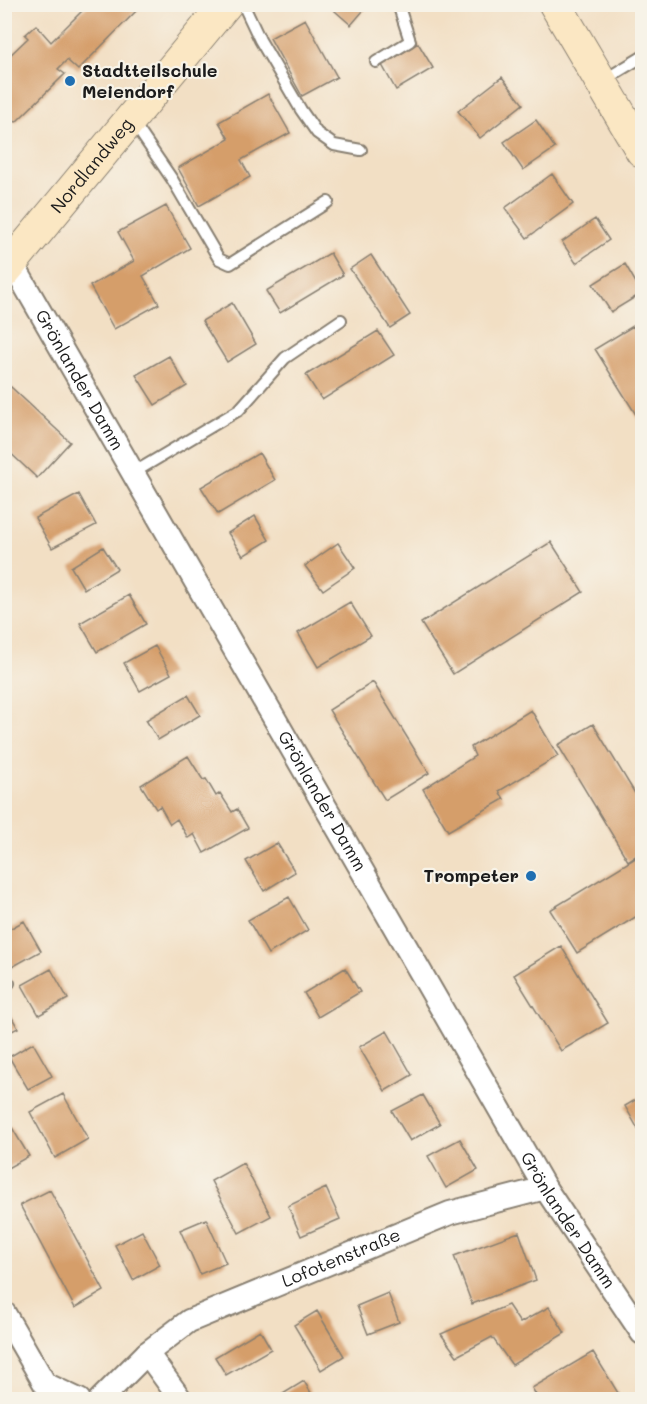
<svg xmlns="http://www.w3.org/2000/svg" width="647" height="1404" viewBox="0 0 647 1404" font-family="Mali,sans-serif">
  <rect width="100%" height="100%" fill="#f7f3e8"/>
  <filter id="ink" filterUnits="userSpaceOnUse"><feTurbulence type="fractalNoise" baseFrequency=".0167" numOctaves="2"/><feDisplacementMap in="SourceGraphic" scale="12" xChannelSelector="R" yChannelSelector="G"/><feConvolveMatrix kernelMatrix="1 2 1 2 8 2 1 2 1" color-interpolation-filters="sRGB"/></filter>
  <filter id="wash" filterUnits="userSpaceOnUse"><feTurbulence type="fractalNoise" baseFrequency=".008" numOctaves="4" result="noise"/><feDisplacementMap in="SourceGraphic" scale="24" xChannelSelector="R" yChannelSelector="G"/><feGaussianBlur stdDeviation="1.35" result="paint"/><feColorMatrix in="noise" values="0 0 0 0 0 0 0 0 0 0 0 0 0 0 0 0 0 1.4 0 .05"/><feComposite in="paint" operator="in"/></filter>
  <g filter="url(#wash)">
    <rect width="100%" height="100%" fill="#f2dfc4"/>
    <g id="blocks">
      <path fill="#d59e6b" d="M89,4H143L78,70L67,60L58,69L65,74L16,122L4,111V61L28,38L25,35L36,25L51,42Z
        M327,4H369L351,25Z
        M305,19L337,77L302,96L270,38Z
        M418,43L433,68L396,90L382,65Z
        M502,77L523,104L480,138L458,111Z
        M268,94L290,133L241,160L250,177L199,206L178,168L229,139L219,122Z
        M536,120L555,148L523,170L504,142Z
        M552,174L573,204L527,238L505,208Z
        M166,206L190,248L143,276L159,304L114,329L90,286L134,261L118,232Z
        M595,219L609,240L576,263L562,242Z
        M330,253L343,275L280,313L266,291Z
        M371,255L410,315L390,328L350,269Z
        M625,264L642,293L611,312L593,284Z
        M232,303L256,344L227,362L202,321Z
        M633,326L642,342V419L640,421L595,349Z
        M378,331L394,355L322,400L306,375Z
        M169,356L187,386L155,405L136,375Z
        M11,387L70,442L37,478L4,447V393Z
        M259,453L275,480L218,514L201,487Z
        M79,494L96,525L52,548L35,518Z
        M255,516L269,540L243,556L228,533Z
        M551,542L583,592L453,674L421,623Z
        M338,543L355,568L323,590L305,566Z
        M103,547L117,569L84,589L71,567Z
        M129,595L146,624L97,652L80,623Z
        M350,602L371,636L318,667L298,633Z
        M155,646L171,674L140,691L124,663Z
        M373,682L429,773L385,800L329,710Z
        M188,695L200,715L158,740L146,720Z
        M531,710L558,756L499,791L504,799L448,831L423,789L475,756L471,747Z
        M593,724L642,805V852L628,861L558,745Z
        M188,756L203,780L206,779L216,796L220,793L232,812L237,809L248,828L204,853L194,834L188,838L177,819L170,824L160,806L156,809L141,785Z
        M277,843L295,872L264,891L246,861Z
        M642,854V913L577,953L550,910Z
        M289,897L308,930L268,954L248,920Z
        M24,921L41,951L12,967L4,954V932Z
        M561,946L608,1023L561,1051L514,975Z
        M345,968L360,992L318,1017L304,993Z
        M51,969L68,999L39,1015L22,985Z
        M4,1004L18,1028L4,1035Z
        M387,1031L412,1075L385,1091L359,1047Z
        M33,1043L52,1076L28,1089L9,1057Z
        M63,1094L88,1139L55,1158L30,1112Z
        M423,1095L440,1124L410,1141L392,1111Z
        M642,1096V1136L625,1106Z
        M11,1126L29,1156L4,1170V1130Z
        M460,1139L478,1170L446,1188L428,1156Z
        M243,1163L271,1216L239,1233L211,1181Z
        M326,1188L340,1219L301,1236L288,1206Z
        M50,1190L104,1291L75,1308L20,1205Z
        M206,1219L226,1263L200,1274L180,1230Z
        M142,1231L160,1265L133,1280L115,1245Z
        M519,1232L536,1280L472,1304L454,1256Z
        M388,1293L399,1322L368,1334L357,1306Z
        M508,1305L520,1323L549,1307L565,1333L512,1365L492,1337L457,1356L441,1334Z
        M317,1311L344,1356L321,1370L294,1325Z
        M260,1330L271,1349L226,1375L215,1357Z
        M593,1352L618,1393L607,1400H539L532,1388Z
        M304,1381L315,1400H273Z"/>
    </g>
  </g>
  <g filter="url(#ink)">
    <use href="#blocks" fill-opacity="0" stroke="#877e70" stroke-width="1.5"/>
    <g fill="none" stroke-linecap="round" stroke-linejoin="round">
      <defs>
        <path id="lane" d="M243,4L260,40L301,110L317,133L334,145L361,150
          M376,62L410,41L398,4
          M604,80L642,57
          M133,122L172,179L219,259L230,264L328,202
          M133,473L239,410L285,358L341,320
          M4,986L9,983"/>
        <g id="street">
          <path id="s1" d="M12,263L545,1188L642,1333"/>
          <path d="M4,1313L45,1384L79,1400"/>
          <path d="M147,1353L181,1400"/>
          <path id="s2" d="M100,1400L147,1353L189,1321L450,1213L545,1188"/>
        </g>
        <g id="secondary">
          <path d="M555,4L642,151"/>
          <path id="s3" d="M4,272L226,4"/>
        </g>
      </defs>
      <use href="#lane" stroke="#877e70" stroke-width="14"/>
      <use href="#street" stroke="#877e70" stroke-width="26"/>
      <use href="#secondary" stroke="#877e70" stroke-width="34"/>
      <use href="#lane" stroke="#fff" stroke-width="10"/>
      <use href="#street" stroke="#fff" stroke-width="22"/>
      <use href="#secondary" stroke="#fbe7c3" stroke-width="32"/>
    </g>
  </g>
  <g fill="#1f6fb2" stroke="#f7f3e8" stroke-width="2">
    <circle cx="70" cy="81" r="6"/>
    <circle cx="531" cy="876" r="6"/>
  </g>
  <g text-anchor="middle" stroke-width="4.5" stroke-linejoin="round" paint-order="stroke">
    <g font-size="18" font-weight="bold" fill="#1c1c1c" stroke="#f7f3e8" text-anchor="start">
      <text x="82" y="77">Stadtteilschule<tspan x="82" dy="21">Meiendorf</tspan></text>
      <text x="519" y="882" text-anchor="end">Trompeter</text>
    </g>
    <g font-size="18" fill="#1c1c1c" stroke="#f7f3e8">
      <text dy="6" stroke="none"><textPath href="#s3" startOffset="138">Nordlandweg</textPath></text>
      <text dy="6" stroke="none"><textPath href="#s1" startOffset="135">Grönlander Damm</textPath></text>
      <text dy="6" stroke="none"><textPath href="#s1" startOffset="621">Grönlander Damm</textPath></text>
      <text dy="6" stroke="none"><textPath href="#s1" startOffset="1107">Grönlander Damm</textPath></text>
      <text dy="6" stroke="none"><textPath href="#s2" startOffset="284">Lofotenstraße</textPath></text>
    </g>
  </g>
  <rect width="647" height="1404" fill="none" stroke="#f7f3e8" stroke-width="24"/>
</svg>
